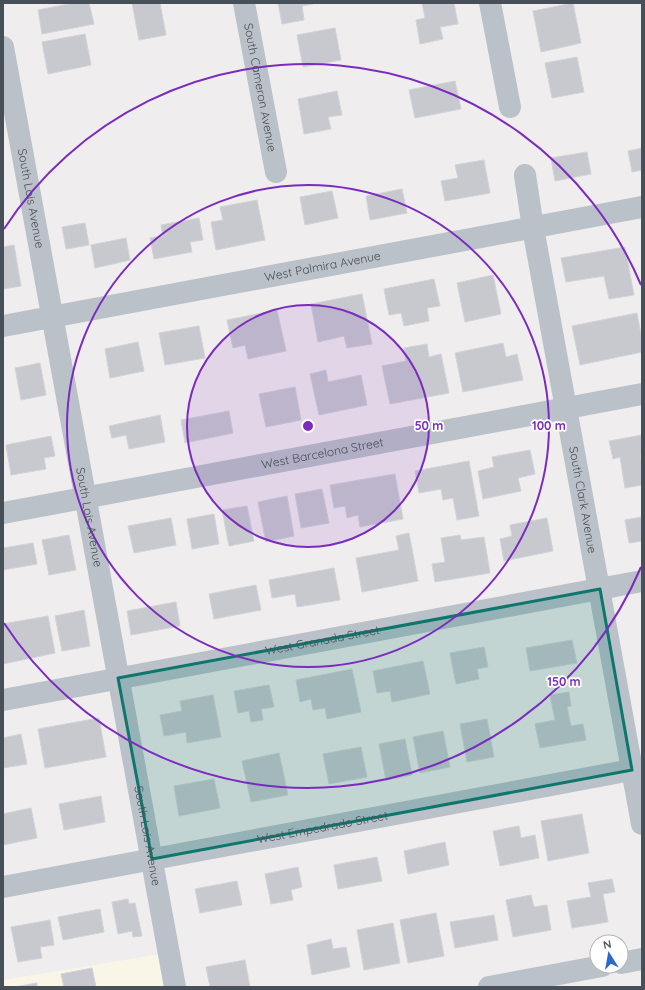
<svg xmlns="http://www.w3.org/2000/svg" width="645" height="990" viewBox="0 0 645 990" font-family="Quicksand,sans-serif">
  <rect width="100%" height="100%" fill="#efeded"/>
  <path fill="#f9f5e7" d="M161,954L167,987H3V980Z"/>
  <path fill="#c7c9cf" stroke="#d1d3d8" d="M74,3H89L94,24L42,34L38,10Z
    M132,3H160L166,35L139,40Z
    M278,3H313V4L302,6L304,20L282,24Z
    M422,3H454L458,24L440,27L443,39L420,44L416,20L425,18Z
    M573,3L581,43L541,52L533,11Z
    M335,28L341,60L303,67L297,35Z
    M85,34L91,65L48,74L42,42Z
    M577,57L584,92L552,98L545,63Z
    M455,81L461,109L415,118L409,90Z
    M337,91L342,115L328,117L331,129L304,134L298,99Z
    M642,148V170L632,172L628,151Z
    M587,152L591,174L555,181L551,158Z
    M484,160L490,193L445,201L441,181L458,178L455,165Z
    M402,189L407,213L370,220L366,196Z
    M332,191L338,218L305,225L300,197Z
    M257,200L265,240L216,250L211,222L223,220L220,207Z
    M199,218L203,240L190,242L192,252L154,259L150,238L163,236L161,225Z
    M85,223L89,245L66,249L62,227Z
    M126,238L130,260L95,268L91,245Z
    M14,245L21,286L3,289V247Z
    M625,247L634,295L609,299L604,276L566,282L561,258Z
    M493,275L501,314L465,322L457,283Z
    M434,279L440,306L427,308L429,321L404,326L401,313L389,315L384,289Z
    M362,294L372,344L347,348L344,336L318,342L311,304Z
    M277,310L286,351L248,359L245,345L233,348L227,320Z
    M637,313L642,340V352L580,365L572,326Z
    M199,326L205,358L165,365L159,333Z
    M138,342L144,371L110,378L105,349Z
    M503,343L506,357L517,354L523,380L463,392L455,353Z
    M427,344L429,357L441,354L449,393L390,404L382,366L406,361L404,348Z
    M40,363L46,395L21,400L15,368Z
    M326,370L328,382L361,375L367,405L319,415L310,374Z
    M295,387L301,420L266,427L259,394Z
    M229,411L233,433L185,443L181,420Z
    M160,415L165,442L129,449L126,435L112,438L109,426Z
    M642,435V454L640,455L642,464V485L625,488L620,457L613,459L609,441Z
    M51,436L55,456L44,458L46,469L11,475L6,445Z
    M530,450L535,474L518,478L521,491L483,499L478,471L494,467L492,457Z
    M469,461L479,516L457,520L453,498L443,500L441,489L419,493L415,471Z
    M395,474L403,519L360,527L358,515L347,518L345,506L334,508L330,485Z
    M322,489L329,523L301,528L295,494Z
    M287,496L294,536L266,542L258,502Z
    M247,506L254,541L229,546L222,510Z
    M214,514L219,544L192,549L187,519Z
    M642,517V541L629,543L625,520Z
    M171,518L176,545L134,553L128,526Z
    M547,518L553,551L504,561L500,539L512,536L510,525Z
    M409,533L418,581L362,592L356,558L399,550L396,536Z
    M69,535L76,570L49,575L42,540Z
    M460,535L461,540L484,537L490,573L435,582L432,564L445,562L441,538Z
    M33,543L37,564L3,570V548Z
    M334,568L340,600L297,607L295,594L272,598L269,580Z
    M256,585L261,610L214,619L209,594Z
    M176,602L180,626L131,635L127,611Z
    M84,610L90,646L62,651L55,616Z
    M48,616L55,653L3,664V624Z
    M572,640L577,663L530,671L526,648Z
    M484,647L488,667L477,669L479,679L456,684L450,653Z
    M423,661L430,694L392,702L390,691L377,693L373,671Z
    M352,669L361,712L327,719L325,708L313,710L311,699L300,702L296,680Z
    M269,685L274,707L261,709L263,720L251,722L249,711L238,713L234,691Z
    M569,692L571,706L567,707L571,726L583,724L586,740L540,748L535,724L555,720L550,695Z
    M213,695L221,737L187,743L186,732L164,736L160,715L182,711L180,701Z
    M99,718L106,757L45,768L38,729Z
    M487,719L494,757L467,762L460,724Z
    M443,731L450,767L420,773L413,737Z
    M21,734L27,764L3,768V738Z
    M405,739L412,775L386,780L379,744Z
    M361,747L367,777L329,784L323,754Z
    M279,753L288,795L251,802L242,761Z
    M214,779L220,808L179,816L174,786Z
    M101,796L105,822L64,830L59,804Z
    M31,808L37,838L3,845V814Z
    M582,814L589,853L548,861L541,821Z
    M519,826L521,838L535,835L539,858L500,866L493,831Z
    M445,842L449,865L408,874L404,851Z
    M377,857L382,881L338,889L334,865Z
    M298,867L302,887L291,890L293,900L271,904L265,874Z
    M612,879L615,892L603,894L608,922L572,928L567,901L591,897L588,883Z
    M237,881L242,905L200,913L195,889Z
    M531,895L534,907L547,905L551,930L513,937L506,900Z
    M128,899L129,904L135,903L142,936L133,937L132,931L118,934L112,902Z
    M100,909L104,932L63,940L58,917Z
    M436,913L444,956L408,963L400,920Z
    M494,915L498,940L455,948L450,922Z
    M50,920L54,945L40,947L42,958L18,962L11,927Z
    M393,923L400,963L364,970L357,930Z
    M331,939L333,949L346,947L350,967L312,975L307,945Z
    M245,960L250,987H210L206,967Z
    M92,968L96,987H64L61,974Z
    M37,983V987H15Z"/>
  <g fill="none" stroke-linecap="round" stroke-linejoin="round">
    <g stroke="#bac1c8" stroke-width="22">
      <path id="s1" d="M244,3L276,172"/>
      <path d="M490,3L510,107"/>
      <path id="s2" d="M3,47L175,987"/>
      <path id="s3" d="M525,175L533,228L642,824"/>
      <path id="s4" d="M3,326L642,207"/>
      <path id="s5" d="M3,513L642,394"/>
      <path id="s6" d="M3,700L642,581"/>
      <path id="s7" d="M3,887L642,768"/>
      <path d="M621,963L642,959"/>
      <path d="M489,987L602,966"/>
    </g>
  </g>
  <path fill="#0f766e" fill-opacity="0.2" stroke="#0f766e" stroke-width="3" stroke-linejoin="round" d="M600,589L632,770L152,859L118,678Z"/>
  <circle cx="308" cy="426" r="121" fill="#7b2cbf" fill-opacity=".12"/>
  <g fill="none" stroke="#7b2cbf" stroke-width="2">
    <circle cx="308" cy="426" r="121"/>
    <circle cx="308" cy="426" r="241"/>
    <path d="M641 567A362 362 0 0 1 4 623M4 229A362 362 0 0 1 641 285"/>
  </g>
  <g text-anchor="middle" stroke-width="3.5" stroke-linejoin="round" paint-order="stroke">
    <g font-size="12" fill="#474f58" stroke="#fff">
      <text dy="4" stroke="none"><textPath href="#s1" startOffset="86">South Cameron Avenue</textPath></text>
      <text dy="4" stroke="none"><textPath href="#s2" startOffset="154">South Lois Avenue</textPath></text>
      <text dy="4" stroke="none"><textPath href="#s4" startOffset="325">West Palmira Avenue</textPath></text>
      <text dy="4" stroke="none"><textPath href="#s5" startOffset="325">West Barcelona Street</textPath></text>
      <text dy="4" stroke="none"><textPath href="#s3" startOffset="330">South Clark Avenue</textPath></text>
      <text dy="4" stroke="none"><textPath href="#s2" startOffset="478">South Lois Avenue</textPath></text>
      <text dy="4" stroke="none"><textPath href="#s6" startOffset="325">West Granada Street</textPath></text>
      <text dy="4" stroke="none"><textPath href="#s7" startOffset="325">West Empedrado Street</textPath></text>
      <text dy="4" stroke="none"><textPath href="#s2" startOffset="802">South Lois Avenue</textPath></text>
    </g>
  </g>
  <circle cx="308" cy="426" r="6" fill="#7b2cbf" stroke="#fff" stroke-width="2"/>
  <g font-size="12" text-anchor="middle" font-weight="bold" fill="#7b2cbf" stroke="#fff" stroke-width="3.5" stroke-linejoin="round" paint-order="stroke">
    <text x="429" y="430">50 m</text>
    <text x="549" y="430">100 m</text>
    <text x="564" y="686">150 m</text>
  </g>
  <rect width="645" height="990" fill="none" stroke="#474f58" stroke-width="8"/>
  <g transform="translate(609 954) rotate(349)"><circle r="19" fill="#ffffff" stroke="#b5b9bc"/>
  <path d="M0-3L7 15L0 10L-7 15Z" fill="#2b69cc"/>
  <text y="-6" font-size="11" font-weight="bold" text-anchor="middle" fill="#474f58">N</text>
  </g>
</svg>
